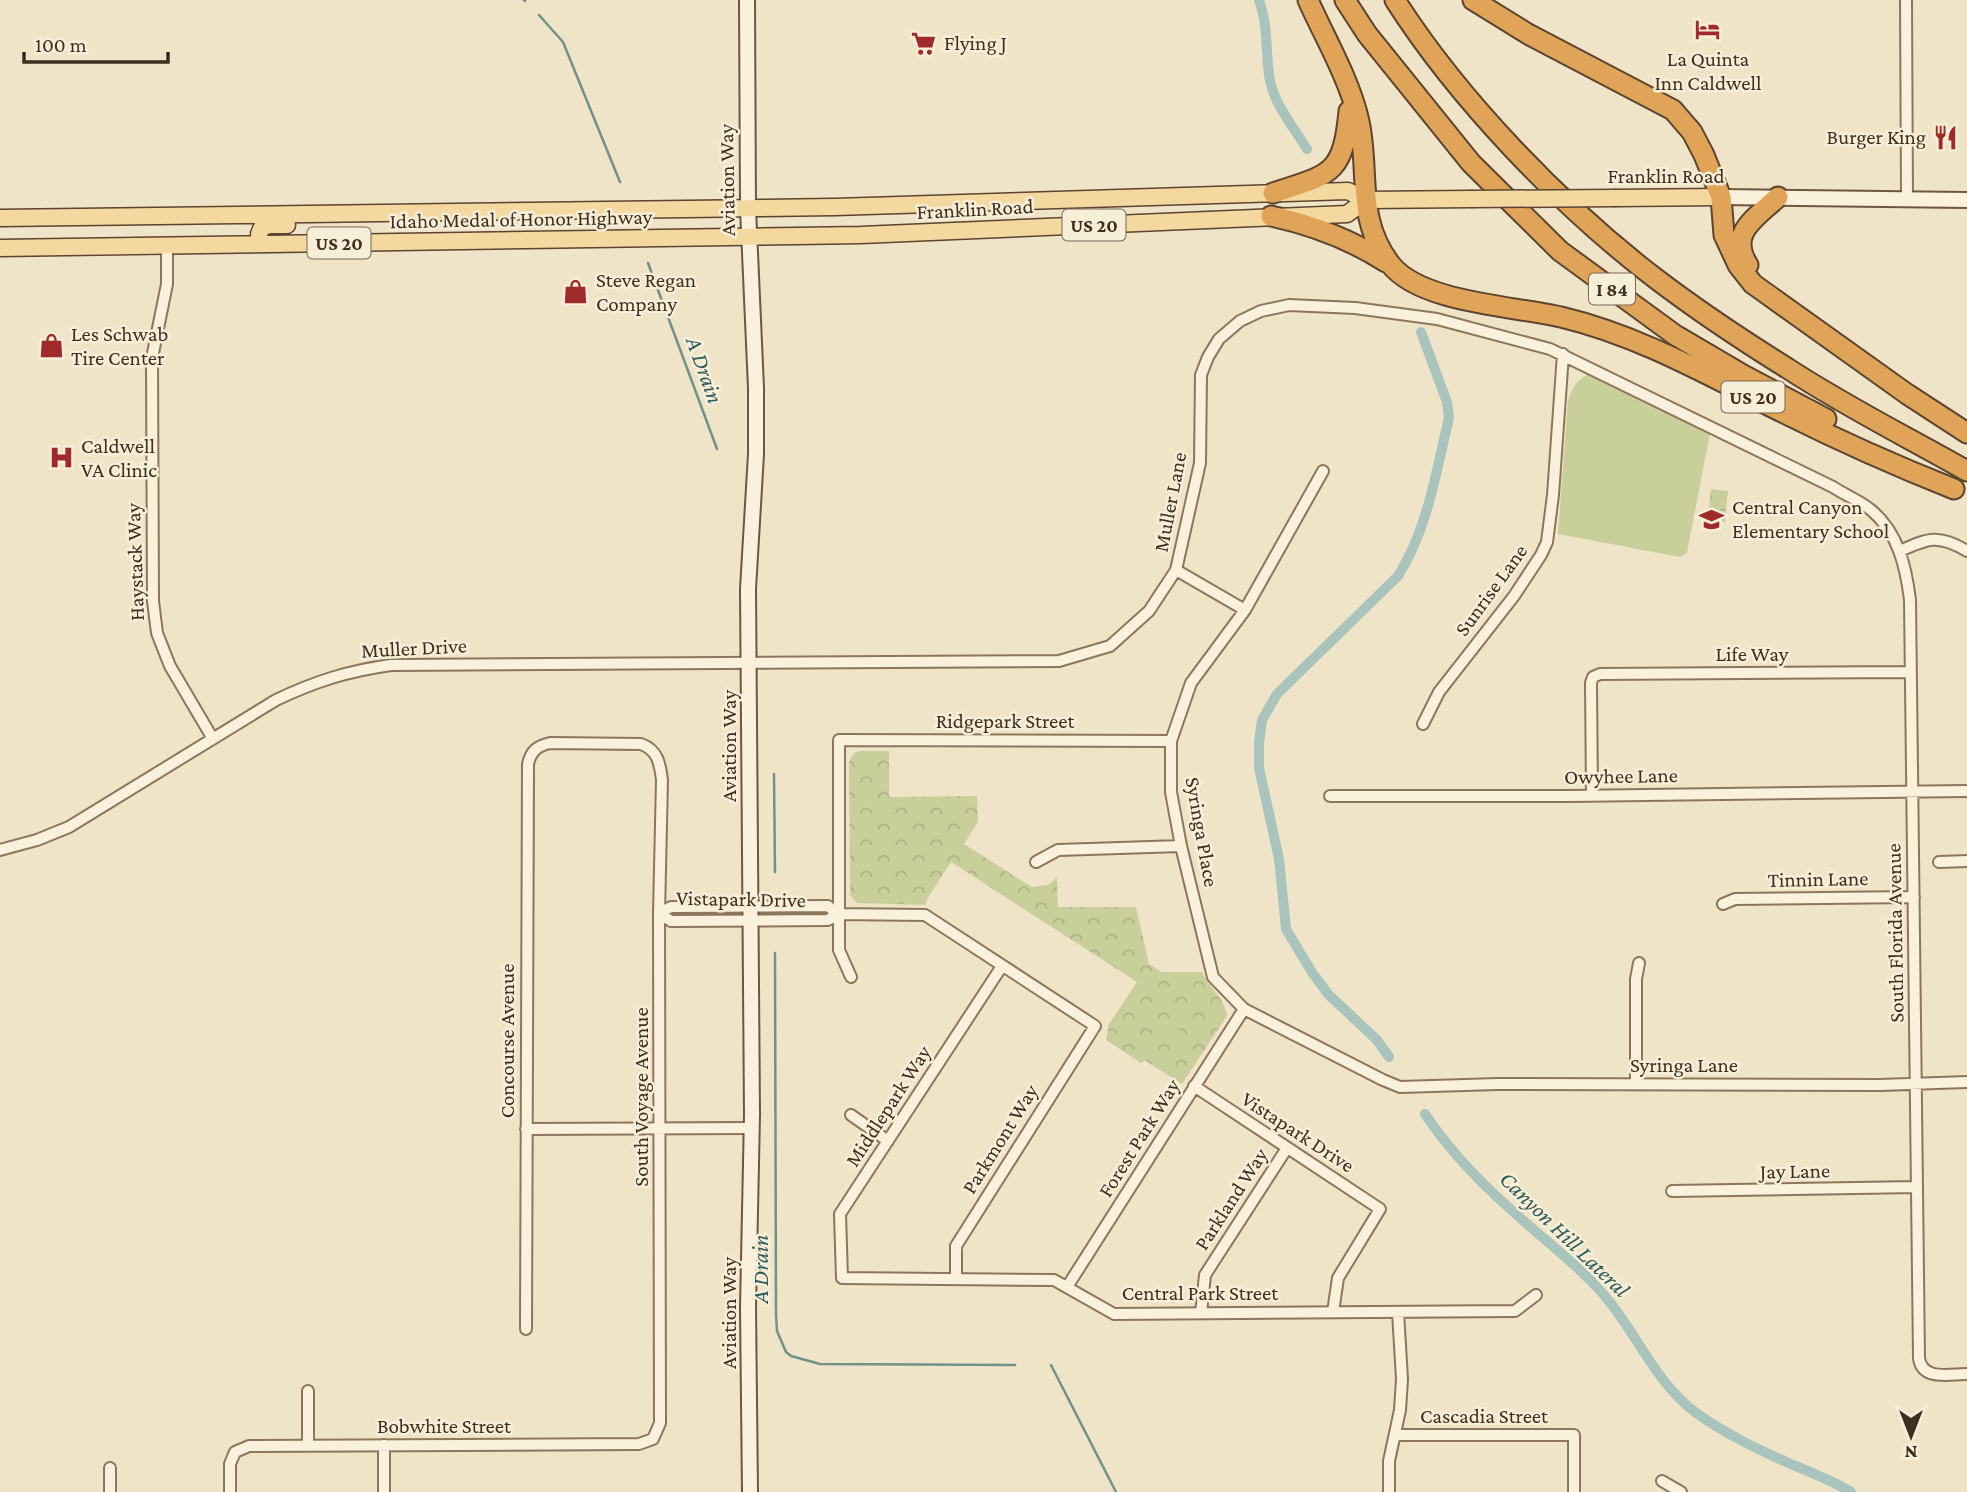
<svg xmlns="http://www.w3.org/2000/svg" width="1967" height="1492" viewBox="0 0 1967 1492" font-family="'Crimson Pro',serif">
  <defs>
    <pattern id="forest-crowns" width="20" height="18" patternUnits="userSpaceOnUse" patternTransform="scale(1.75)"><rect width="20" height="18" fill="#c9cf9b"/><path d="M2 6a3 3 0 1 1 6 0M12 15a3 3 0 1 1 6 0" fill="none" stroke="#aeb285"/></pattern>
  </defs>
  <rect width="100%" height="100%" fill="#f0e4c8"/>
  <path fill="url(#forest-crowns)" d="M1711,489L1728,491L1725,522L1713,521L1714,509H1709Z
    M860,751H889V797L977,796L978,822L964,844L1032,887L1048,885L1057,877L1058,907H1136L1149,964L1162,972H1202C1209,987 1225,999 1227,1016L1182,1084L1144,1060L1141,1063L1106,1040L1109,1024L1137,982L951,862L927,899L926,905L857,903L850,895L849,762L854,753Z"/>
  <path fill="#c9cf9b" d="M1591,374L1710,433L1687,553L1680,557L1558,534L1568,400C1573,388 1577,377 1591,374Z
    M1174,1027L1193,1039L1184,1054L1165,1042Z"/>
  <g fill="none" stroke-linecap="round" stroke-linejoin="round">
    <path stroke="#6f938a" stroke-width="2.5" d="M524,0L525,1
      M539,15L563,42L620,182
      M648,263L717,449
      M774,774L775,872
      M775,953L776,1315L777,1331L786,1352L791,1356L820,1364L1015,1365
      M1051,1365L1116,1492"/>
    <path stroke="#a9c4bc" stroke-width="10" d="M1259,0C1269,27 1265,54 1270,81C1275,105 1294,128 1307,149
      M1389,1057L1377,1040L1328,994L1313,974L1286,929L1279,859L1259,768V743L1262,720L1277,694L1398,576C1428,529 1436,471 1449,418L1447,402L1421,332
      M1425,1114C1453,1156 1488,1190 1526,1223C1552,1246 1581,1268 1604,1295C1636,1332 1655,1382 1695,1412C1725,1434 1759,1450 1793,1465C1813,1473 1833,1481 1851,1492"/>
    <defs>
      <path id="street" d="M1906,0L1907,199
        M167,246V284L152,358L153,601L157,633L170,666L213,739
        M1323,471L1245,610L1191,683L1171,741V792L1181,846L1213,977L1244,1009L1383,1080L1400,1087L1497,1084L1880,1085L1967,1082
        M1900,551C1928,538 1939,534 1967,551
        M1176,570L1245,610
        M1423,724L1439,692L1514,596L1541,555L1547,542L1553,495L1563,354
        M1330,796H1569L1967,791
        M1592,796L1591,683L1593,677L1600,674L1911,672
        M0,850L37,840L69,827L276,700C316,681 348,671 391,665L1059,661L1110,646L1149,611L1176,570L1200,463L1201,375L1208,357L1219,339L1240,321L1261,311L1289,305L1355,308L1437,319L1550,349L1833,487C1845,495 1860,501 1871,510C1898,532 1906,567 1910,600L1919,1358C1922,1381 1949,1374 1967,1374
        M1036,862L1058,850L1181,846
        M1939,862L1967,861
        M1723,904L1735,899L1914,897
        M659,913L671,921L828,920L837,914L925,915L1095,1026L956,1246V1279
        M659,913L671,907L828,906L837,914
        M1002,966L840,1214L842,1278L1054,1280L1114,1314L1515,1311L1536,1295
        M851,977L839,950V740L1171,741
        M1636,1084V979L1639,963
        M1194,1086L1380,1209L1338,1278L1333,1312
        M851,1115L888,1141
        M526,1129L752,1128
        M1672,1191L1917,1187
        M1067,1287L1244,1009
        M1201,1313L1205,1275L1287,1148
        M308,1391V1446
        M1395,1435H1574V1492
        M384,1445V1492
        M110,1468V1492
        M1662,1481L1681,1492
        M230,1492V1464L235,1452L249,1446L639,1444L653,1439L660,1423L659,913L662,780C660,764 658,750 641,744L550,743C537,746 531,751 528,764L526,1329
        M1389,1492V1461L1400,1410L1402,1379L1398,1312"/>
      <path id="secondary" d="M747,0L748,208L756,388V454L748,589L752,1115L748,1308L750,1492
        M1721,197L1967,200"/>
      <path id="primary" d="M1616,198L1721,197
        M0,218L835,207L1348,191L1366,200L1471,199
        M260,244L259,234L262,227L270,225H287
        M0,248L861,235L1347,214L1366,200"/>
      <path id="highway" d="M1308,0C1325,38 1348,77 1358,117C1371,169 1354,218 1391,265C1422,303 1514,306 1561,317C1641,336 1711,377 1784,413C1840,441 1896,466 1954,489
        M1345,0L1367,34L1471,163L1560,251L1675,335L1743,375L1826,419
        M1395,0C1458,99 1562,207 1655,278C1697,310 1742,340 1787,368C1845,406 1907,437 1967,471
        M1473,0L1528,34L1673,110L1692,132L1704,155L1721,197L1724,235L1738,265L1753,284L1907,394L1967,433
        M1273,193C1330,174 1343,176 1349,111
        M1271,216C1313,225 1350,239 1386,262
        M1748,265C1727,233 1757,217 1778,197"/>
    </defs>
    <use href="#street" stroke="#8d765c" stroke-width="14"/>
    <use href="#secondary" stroke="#6f573f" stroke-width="18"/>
    <use href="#primary" stroke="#5b4430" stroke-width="19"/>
    <use href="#highway" stroke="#5b4430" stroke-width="23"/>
    <use href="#street" stroke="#faf1dc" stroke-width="10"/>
    <use href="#secondary" stroke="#faf1dc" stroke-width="14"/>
    <use href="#primary" stroke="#f3d9a0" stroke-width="16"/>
    <use href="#highway" stroke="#e0a458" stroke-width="19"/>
    <defs>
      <path id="primary-bridge" d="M1471,199L1616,198"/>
    </defs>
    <use href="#primary-bridge" stroke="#5b4430" stroke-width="19" stroke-linecap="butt"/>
    <use href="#primary-bridge" stroke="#f3d9a0" stroke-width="16"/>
  </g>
  <defs>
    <symbol id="hotel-bare" viewBox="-9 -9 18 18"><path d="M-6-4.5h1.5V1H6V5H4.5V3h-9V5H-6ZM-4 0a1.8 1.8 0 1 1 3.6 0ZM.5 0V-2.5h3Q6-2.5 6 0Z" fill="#9e2a2b" stroke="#f7eed8" stroke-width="2.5" paint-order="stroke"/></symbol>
    <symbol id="supermarket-bare" viewBox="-9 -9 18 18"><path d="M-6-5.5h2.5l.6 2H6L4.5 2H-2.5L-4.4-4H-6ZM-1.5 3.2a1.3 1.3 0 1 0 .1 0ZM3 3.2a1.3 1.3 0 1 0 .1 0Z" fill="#9e2a2b" stroke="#f7eed8" stroke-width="2.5" paint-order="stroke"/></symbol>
    <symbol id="restaurant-bare" viewBox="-9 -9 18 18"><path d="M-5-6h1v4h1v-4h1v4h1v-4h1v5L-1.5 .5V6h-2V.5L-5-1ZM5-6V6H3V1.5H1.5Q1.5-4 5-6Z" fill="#9e2a2b" stroke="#f7eed8" stroke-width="2.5" paint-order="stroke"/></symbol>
    <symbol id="shop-bare" viewBox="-9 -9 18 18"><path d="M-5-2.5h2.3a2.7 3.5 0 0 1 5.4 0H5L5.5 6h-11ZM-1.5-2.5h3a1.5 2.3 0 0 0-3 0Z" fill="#9e2a2b" stroke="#f7eed8" stroke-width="2.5" paint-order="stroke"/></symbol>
    <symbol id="hospital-bare" viewBox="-9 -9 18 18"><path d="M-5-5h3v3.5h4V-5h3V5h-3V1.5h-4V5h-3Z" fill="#9e2a2b" stroke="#f7eed8" stroke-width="2.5" paint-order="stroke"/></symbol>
    <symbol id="school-bare" viewBox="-9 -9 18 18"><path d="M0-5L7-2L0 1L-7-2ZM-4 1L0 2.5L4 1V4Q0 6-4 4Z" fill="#9e2a2b" stroke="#f7eed8" stroke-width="2.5" paint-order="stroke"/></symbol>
  </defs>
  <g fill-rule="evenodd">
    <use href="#hotel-bare" x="1690" y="12" width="35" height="35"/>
    <use href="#supermarket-bare" x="906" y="26" width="35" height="35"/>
    <use href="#restaurant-bare" x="1928" y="120" width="35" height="35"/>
    <use href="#shop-bare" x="558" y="274" width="35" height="35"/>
    <use href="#shop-bare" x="34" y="328" width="35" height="35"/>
    <use href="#hospital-bare" x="44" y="440" width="35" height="35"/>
    <use href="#school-bare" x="1694" y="502" width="35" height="35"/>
  </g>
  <g text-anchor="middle" stroke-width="5" stroke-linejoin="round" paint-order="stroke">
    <g fill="#f7eed8" stroke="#756857" stroke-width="2">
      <rect x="1062.5" y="209.5" width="63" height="31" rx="5"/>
      <rect x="307.5" y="227.5" width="63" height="31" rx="5"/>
      <rect x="1589" y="273.5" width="46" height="31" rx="5"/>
      <rect x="1721.5" y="381.5" width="63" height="31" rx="5"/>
    </g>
    <g font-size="19" font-weight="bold" fill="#3d2e20">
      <text x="1094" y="232">US 20</text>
      <text x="339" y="250">US 20</text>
      <text x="1612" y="296">I 84</text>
      <text x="1753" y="404">US 20</text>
    </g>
    <g font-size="21" fill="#3d2e20" stroke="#f7eed8" text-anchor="start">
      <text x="944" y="50">Flying J</text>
      <text x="1708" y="66" text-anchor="middle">La Quinta<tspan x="1708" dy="24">Inn Caldwell</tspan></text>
      <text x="1926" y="144" text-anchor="end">Burger King</text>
      <text x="596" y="287">Steve Regan<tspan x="596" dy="24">Company</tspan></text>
      <text x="71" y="341">Les Schwab<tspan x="71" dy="24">Tire Center</tspan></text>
      <text x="81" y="453">Caldwell<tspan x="81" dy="24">VA Clinic</tspan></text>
      <text x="1732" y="514">Central Canyon<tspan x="1732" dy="24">Elementary School</tspan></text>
    </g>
    <g font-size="21" fill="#3d2e20" stroke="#f7eed8">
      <text x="1666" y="183">Franklin Road</text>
      <text transform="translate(727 180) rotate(-91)" y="7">Aviation Way</text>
      <text transform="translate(975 209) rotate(-3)" y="7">Franklin Road</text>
      <text transform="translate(521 219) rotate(-1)" y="7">Idaho Medal of Honor Highway</text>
      <text transform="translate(1170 502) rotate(-79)" y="7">Muller Lane</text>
      <text transform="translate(135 562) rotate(-92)" y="7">Haystack Way</text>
      <text transform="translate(1491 590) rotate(-54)" y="7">Sunrise Lane</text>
      <text transform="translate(414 648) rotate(-3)" y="7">Muller Drive</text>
      <text x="1752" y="661">Life Way</text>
      <text x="1005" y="728">Ridgepark Street</text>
      <text transform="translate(729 746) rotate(-90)" y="7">Aviation Way</text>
      <text transform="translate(1621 776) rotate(-1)" y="7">Owyhee Lane</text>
      <text transform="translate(1202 832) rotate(80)" y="7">Syringa Place</text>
      <text transform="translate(1818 879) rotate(-1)" y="7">Tinnin Lane</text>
      <text transform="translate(741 899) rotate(1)" y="7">Vistapark Drive</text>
      <text transform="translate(1895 933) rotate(-91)" y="7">South Florida Avenue</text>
      <text transform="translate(507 1041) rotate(-90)" y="7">Concourse Avenue</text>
      <text x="1684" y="1072">Syringa Lane</text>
      <text transform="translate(641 1097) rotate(-90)" y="7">South Voyage Avenue</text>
      <text transform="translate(888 1106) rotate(-57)" y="7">Middlepark Way</text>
      <text transform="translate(1298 1132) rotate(33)" y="7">Vistapark Drive</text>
      <text transform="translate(1139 1138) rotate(-58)" y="7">Forest Park Way</text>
      <text transform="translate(1000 1139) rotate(-58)" y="7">Parkmont Way</text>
      <text transform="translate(1795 1171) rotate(-1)" y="7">Jay Lane</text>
      <text transform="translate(1231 1199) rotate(-57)" y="7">Parkland Way</text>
      <text x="1200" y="1300">Central Park Street</text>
      <text transform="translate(729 1313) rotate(-90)" y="7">Aviation Way</text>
      <text x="1484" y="1423">Cascadia Street</text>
      <text x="444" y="1433">Bobwhite Street</text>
    </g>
    <g font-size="23" font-style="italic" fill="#2f5d5a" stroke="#f7eed8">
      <text transform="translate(705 370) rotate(70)" y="8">A Drain</text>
      <text transform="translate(1565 1234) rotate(44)" y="8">Canyon Hill Lateral</text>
      <text transform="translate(760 1269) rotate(-90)" y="8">A Drain</text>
    </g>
  </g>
  <g transform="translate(1911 1436) rotate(180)" stroke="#f7eed8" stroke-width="5" paint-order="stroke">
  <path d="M0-5L12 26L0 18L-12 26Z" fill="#3d2e20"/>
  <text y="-10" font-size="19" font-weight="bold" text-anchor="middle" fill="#3d2e20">N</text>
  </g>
  <path d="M24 52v10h144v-10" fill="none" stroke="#3d2e20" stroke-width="3.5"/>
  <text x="35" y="52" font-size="21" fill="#3d2e20" stroke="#f7eed8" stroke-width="5" paint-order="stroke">100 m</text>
</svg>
